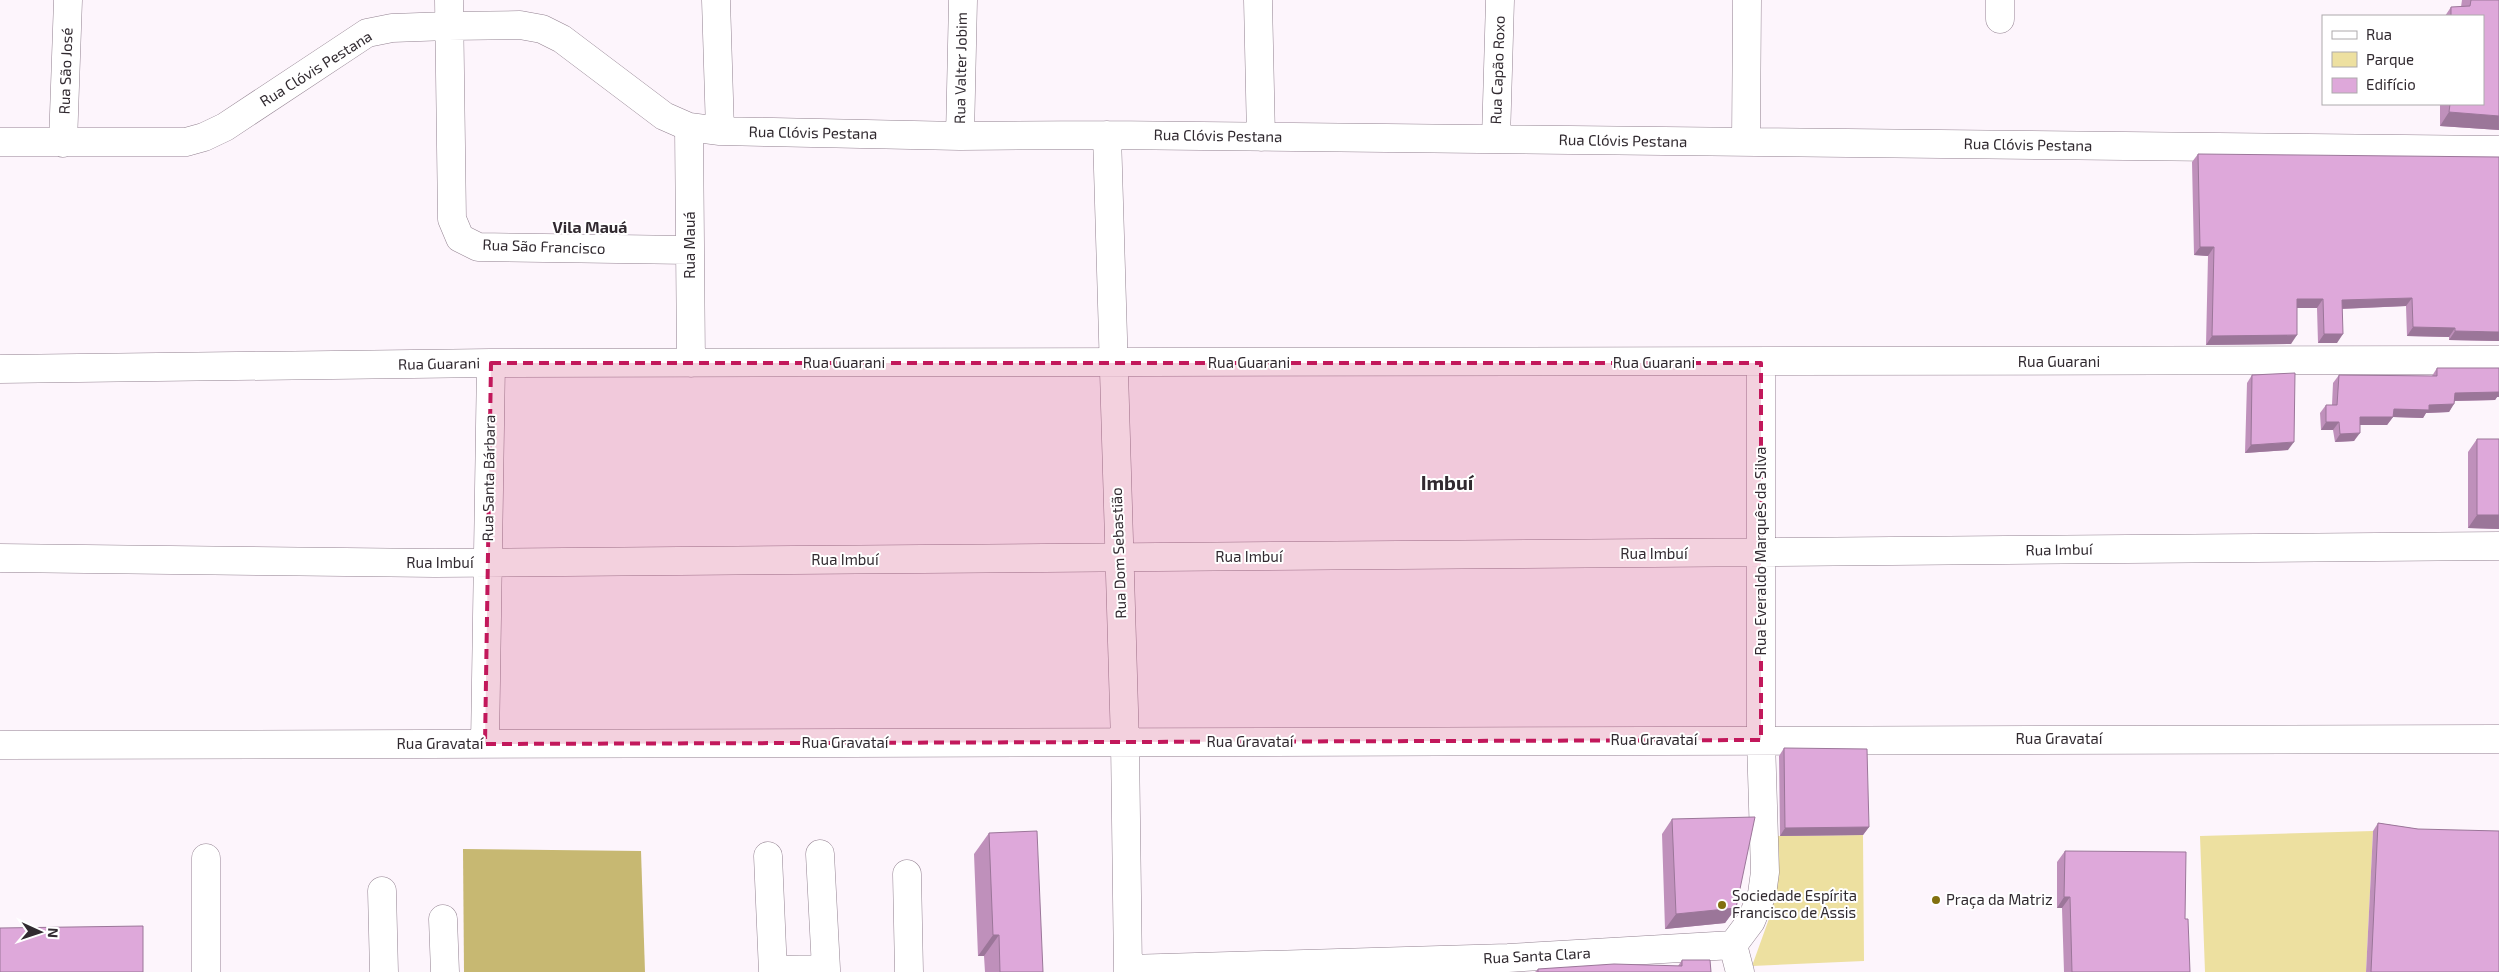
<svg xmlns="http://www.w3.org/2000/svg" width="2499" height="972" viewBox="0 0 2499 972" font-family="'Exo 2',sans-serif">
  <rect width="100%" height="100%" fill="#fdf5fc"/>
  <path fill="#ede0a0" d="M2373,831L2366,972H2205L2200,836Z
    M1863,835L1864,961L1752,966L1770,916L1777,884L1778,836Z"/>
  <path fill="#c7b872" d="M463,849L641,851L645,972H464Z"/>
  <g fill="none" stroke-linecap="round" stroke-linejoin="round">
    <defs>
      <path id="minor" d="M449,0L452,219L460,238L478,247L689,250
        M716,0L720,131
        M1258,0L1261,137
        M2000,19V0
        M689,127L691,363
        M1107,135L1125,743L1128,972
        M960,136L963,0
        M1496,139L1500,0
        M0,142H186L204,137L225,127L367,33L392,28L448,26L520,25L542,29L562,39L664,116L689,127L720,131L960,136L1107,135L2499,150
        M1746,142L1747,0
        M63,143L68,0
        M0,369L491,363L2499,360
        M0,558L435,563L2499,546
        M485,744L491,363
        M0,745L2499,739
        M820,854L826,969
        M768,856L773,972
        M907,874L909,972
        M382,891L384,972
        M443,919L445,972
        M1733,945L1740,972
        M1128,969L1508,958L1733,945L1751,921L1762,894L1765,872L1761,740V363
        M773,970L826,969V972
        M206,972V858"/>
    </defs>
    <use href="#minor" stroke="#938291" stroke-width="29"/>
    <use href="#minor" stroke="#fff" stroke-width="28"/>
  </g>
  <path fill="#bf90bb" d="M2462,0H2499V130L2440,126V104H2483V16H2445L2451,7H2461Z
    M2198,154L2499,341L2449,340V337L2407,336L2406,306L2342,309L2337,343H2318L2317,308H2297L2291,344L2206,345L2208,256L2194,255L2192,162Z
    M2437,368L2497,397L2495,400L2455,401L2449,412L2426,413L2423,418L2393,417L2387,425H2360L2354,441L2335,442L2333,430H2321L2320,413L2326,405H2332L2333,383L2339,375L2432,376Z
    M2252,375L2288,450L2245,453L2247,383Z
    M2477,439L2499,529L2468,528V452Z
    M1784,748L1869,827L1863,835L1780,836L1779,756Z
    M1672,819L1736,908L1725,923L1665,929L1662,834Z
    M2378,823L2418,829L2499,972H2366L2373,831Z
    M989,833L1043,972H985L984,956H978L974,854Z
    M2065,851L2185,919L2190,972H2064L2062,908H2057V862Z
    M1682,960L1711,972H1535L1538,969L1678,966Z"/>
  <path fill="#9b7699" d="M2449,112L2499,116V130L2440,126Z
    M2200,247H2214L2208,256L2194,255Z
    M2412,298L2406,306L2336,309L2342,300Z
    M2297,299H2323L2317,308H2291Z
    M2413,327L2455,328L2449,337L2407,336Z
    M2455,331L2499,332V341L2449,340Z
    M2324,334H2343L2337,343H2318Z
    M2297,335L2291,344L2206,345L2212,336Z
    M2499,391V397H2497L2495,400L2449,401L2455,393Z
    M2454,404L2449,412L2426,413L2423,418L2393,417L2387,425H2354L2360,417L2394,409L2429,405Z
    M2326,422H2339L2333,430H2321Z
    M2360,433L2354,441L2335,442L2340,434Z
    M2294,442L2288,450L2245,453L2251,445Z
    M2477,515H2499V529L2468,528Z
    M1869,827L1863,835L1780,836L1785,828Z
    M2064,897H2070L2062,908H2057Z
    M1736,908L1725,923L1665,929L1676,914Z
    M993,935H999L984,956H978Z"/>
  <path fill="#dea8da" stroke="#9b7699" d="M2471,0H2499V116L2449,112L2450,104H2483V16H2451V7L2470,6Z
    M2198,154L2499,157V332L2455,331V328L2413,327L2412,298L2342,300L2343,334H2324L2323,299H2297V335L2212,336L2214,247H2200Z
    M2437,368H2499V392L2455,393L2454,404L2429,405V410L2394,409L2393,417H2360V433L2340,434L2339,422H2326V405H2337L2339,375L2437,376Z
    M2295,373L2294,442L2251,445L2252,375Z
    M2477,439H2499V515H2477Z
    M1784,748L1867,749L1869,827L1785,828Z
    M1755,817L1736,908L1676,914L1672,819Z
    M2378,823L2418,829L2499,831V972H2371Z
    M1037,831L1043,972H1000L999,935H993L989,833Z
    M2065,851L2186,852L2185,919H2188L2190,972H2072L2070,897H2064Z
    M143,926V972H0V928Z
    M1682,960H1710L1711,972H1538V969L1614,964L1682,966Z"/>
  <path fill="#c2185b" fill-opacity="0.2" stroke="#c2185b" stroke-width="4" stroke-dasharray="10 6" stroke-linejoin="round" d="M491,363H1761V740L485,744Z"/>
  <g fill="#82700f" stroke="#fff" stroke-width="2">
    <circle cx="1936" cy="900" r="5"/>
    <circle cx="1722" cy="905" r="5"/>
  </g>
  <g text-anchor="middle" stroke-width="4" stroke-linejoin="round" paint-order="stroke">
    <g font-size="15" fill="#312a30" stroke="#fff">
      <text transform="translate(961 68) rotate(-89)" y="5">Rua Valter Jobim</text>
      <text transform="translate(316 69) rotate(-32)" y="5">Rua Clóvis Pestana</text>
      <text transform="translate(1498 70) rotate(-88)" y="5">Rua Capão Roxo</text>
      <text transform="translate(66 71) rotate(-88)" y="5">Rua São José</text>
      <text transform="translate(813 133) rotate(1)" y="5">Rua Clóvis Pestana</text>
      <text transform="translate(1218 136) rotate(1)" y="5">Rua Clóvis Pestana</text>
      <text transform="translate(1623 141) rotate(1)" y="5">Rua Clóvis Pestana</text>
      <text transform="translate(2028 145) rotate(1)" y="5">Rua Clóvis Pestana</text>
      <text transform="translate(690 245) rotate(-90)" y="5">Rua Mauá</text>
      <text transform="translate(544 247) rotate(2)" y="5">Rua São Francisco</text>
      <text x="2059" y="367">Rua Guarani</text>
      <text x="844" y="368">Rua Guarani</text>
      <text x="1249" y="368">Rua Guarani</text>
      <text x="1654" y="368">Rua Guarani</text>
      <text transform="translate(439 364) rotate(-1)" y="5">Rua Guarani</text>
      <text transform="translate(489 478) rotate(-89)" y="5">Rua Santa Bárbara</text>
      <text transform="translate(2059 550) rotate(-1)" y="5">Rua Imbuí</text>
      <text transform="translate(1761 551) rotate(-90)" y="5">Rua Everaldo Marquês da Silva</text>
      <text transform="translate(1119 553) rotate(-92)" y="5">Rua Dom Sebastião</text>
      <text x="1654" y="559">Rua Imbuí</text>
      <text x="1249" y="562">Rua Imbuí</text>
      <text x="845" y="565">Rua Imbuí</text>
      <text x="440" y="568">Rua Imbuí</text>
      <text x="2059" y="744">Rua Gravataí</text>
      <text x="1654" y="745">Rua Gravataí</text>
      <text x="1250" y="747">Rua Gravataí</text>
      <text x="845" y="748">Rua Gravataí</text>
      <text x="440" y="749">Rua Gravataí</text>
      <text transform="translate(1537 956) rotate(-3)" y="5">Rua Santa Clara</text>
    </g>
    <g font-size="15" fill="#312a30" stroke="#fff" text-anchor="start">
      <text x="1732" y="901">Sociedade Espírita<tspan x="1732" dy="17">Francisco de Assis</tspan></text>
      <text x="1946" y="905">Praça da Matriz</text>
    </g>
    <g font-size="16" font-weight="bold" fill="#312a30" stroke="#fff">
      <text x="590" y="233">Vila Mauá</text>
    </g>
    <g font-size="20" font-weight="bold" fill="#312a30" stroke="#fff">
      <text x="1447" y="490">Imbuí</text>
    </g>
  </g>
  <rect x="2322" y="15" width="162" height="90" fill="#ffffff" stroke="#adaaac"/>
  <rect x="2332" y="31" width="25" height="8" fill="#ffffff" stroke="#adaaac"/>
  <text x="2366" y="40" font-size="15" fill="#312a30">Rua</text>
  <rect x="2332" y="52" width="25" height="15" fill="#ede0a0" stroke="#adaaac"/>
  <text x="2366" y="65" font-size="15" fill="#312a30">Parque</text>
  <rect x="2332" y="78" width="25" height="15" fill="#dea8da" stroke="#adaaac"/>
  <text x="2366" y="90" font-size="15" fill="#312a30">Edifício</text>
  <g transform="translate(40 932) rotate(93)" stroke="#ffffff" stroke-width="4" paint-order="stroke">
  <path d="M0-4L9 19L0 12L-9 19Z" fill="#312a30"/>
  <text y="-8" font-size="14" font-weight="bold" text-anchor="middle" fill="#312a30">N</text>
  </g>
</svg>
